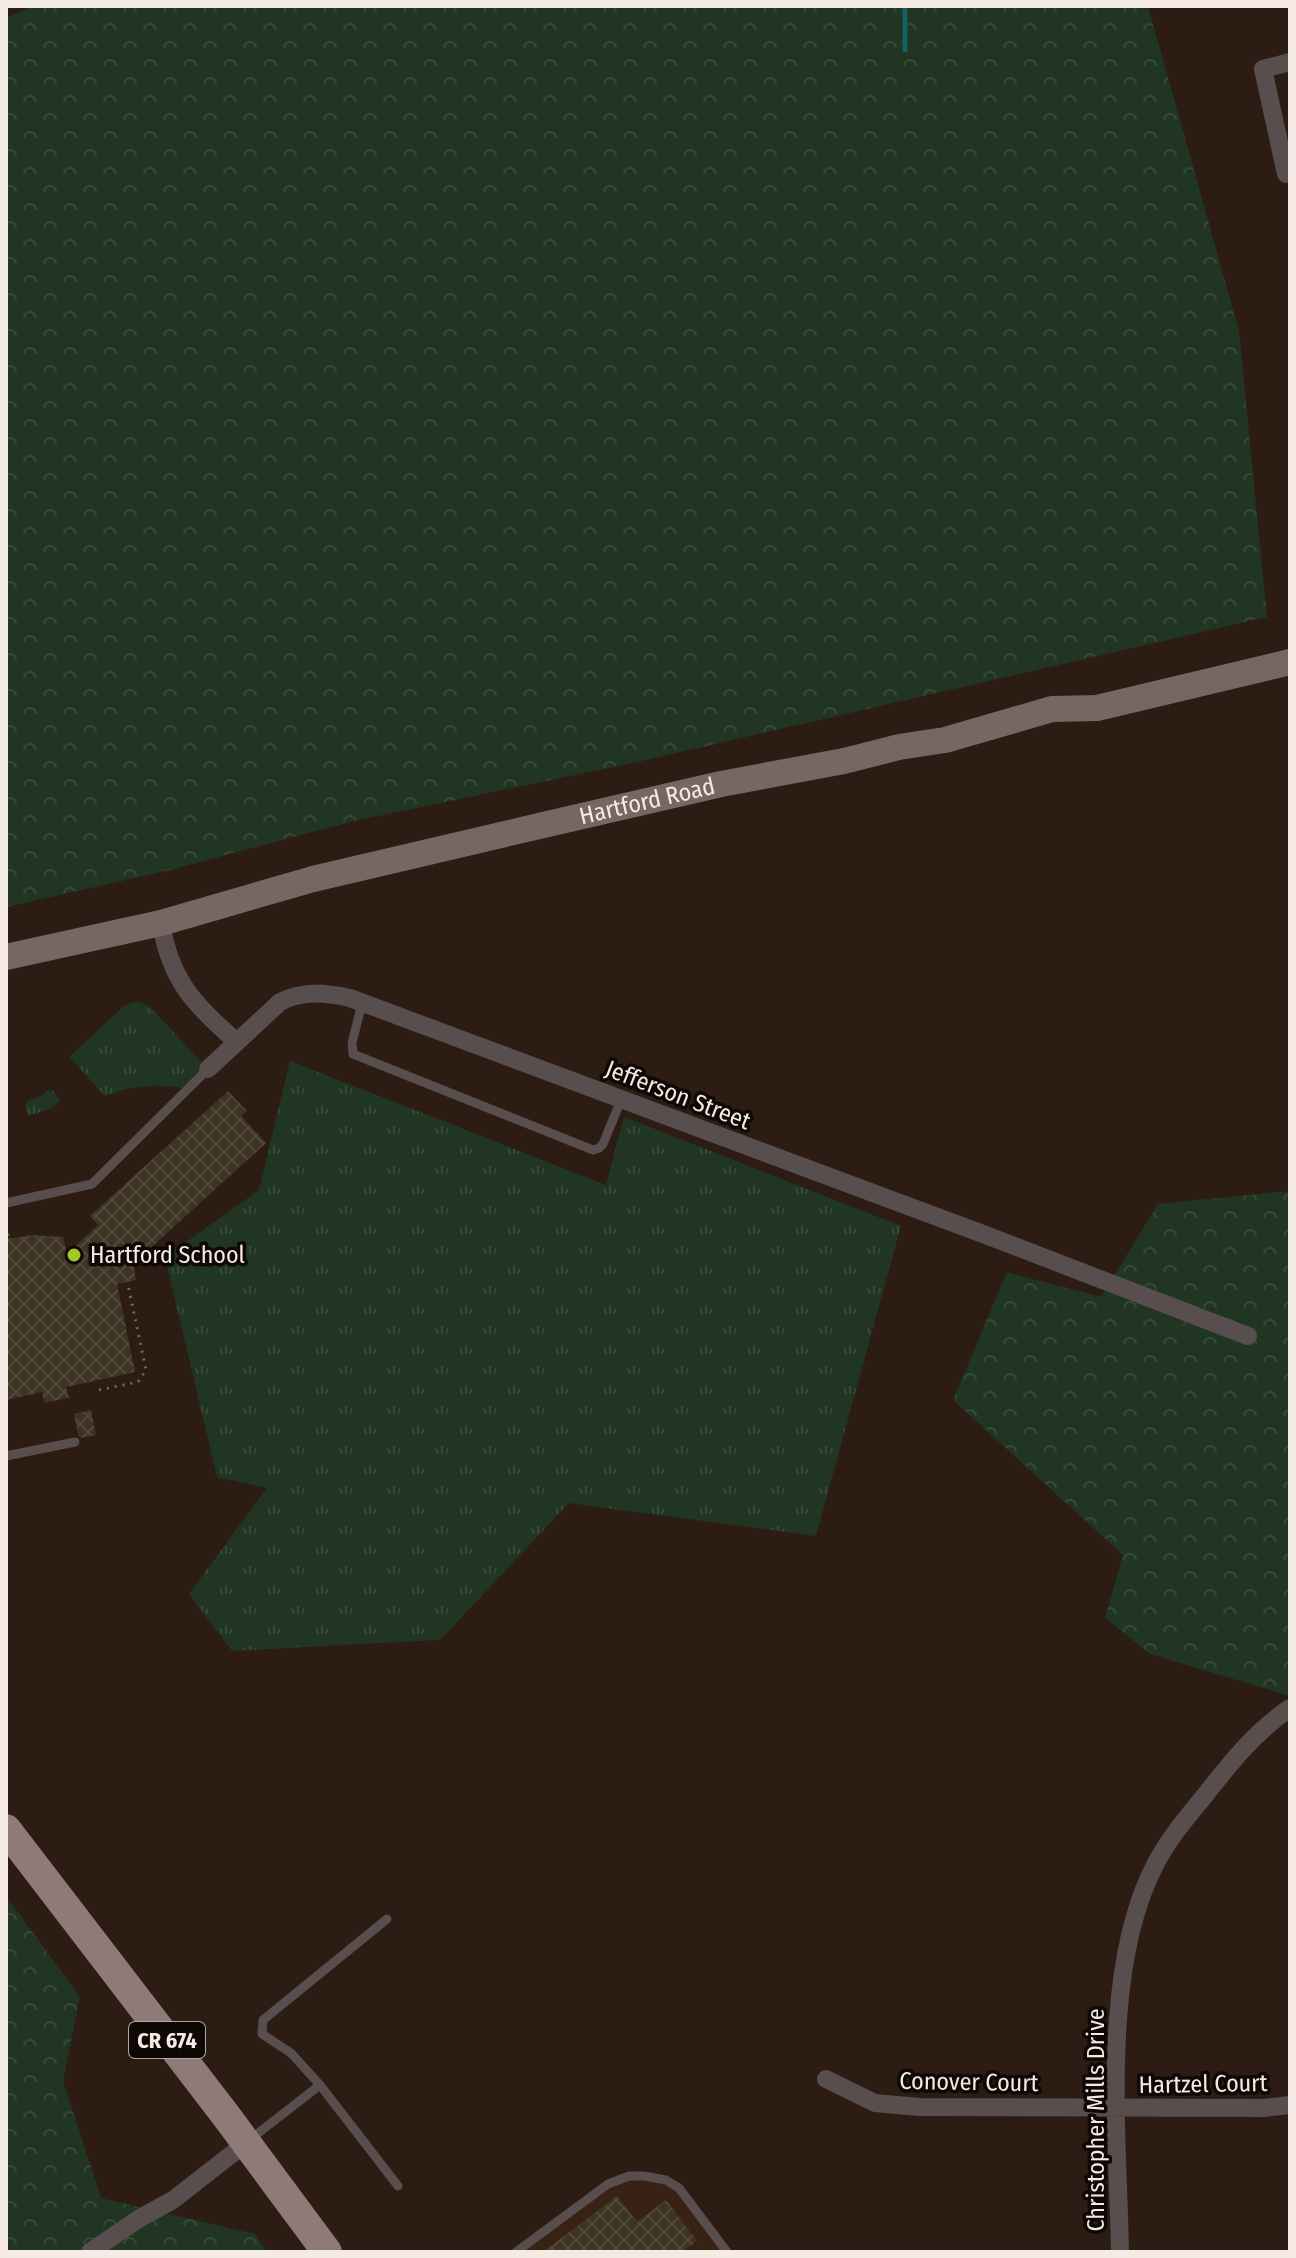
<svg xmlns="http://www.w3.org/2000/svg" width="1296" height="2258" viewBox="0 0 1296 2258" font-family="'Fira Sans Condensed',sans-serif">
  <defs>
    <pattern id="grass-tufts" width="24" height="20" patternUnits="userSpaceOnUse" patternTransform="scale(2)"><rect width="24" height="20" fill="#213523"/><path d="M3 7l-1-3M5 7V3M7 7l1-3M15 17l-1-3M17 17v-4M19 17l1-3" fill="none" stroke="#374938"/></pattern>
    <pattern id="forest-crowns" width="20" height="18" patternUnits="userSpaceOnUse" patternTransform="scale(2)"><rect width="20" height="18" fill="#213523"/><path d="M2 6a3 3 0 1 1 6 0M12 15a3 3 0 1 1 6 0" fill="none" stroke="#374938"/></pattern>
    <pattern id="building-cross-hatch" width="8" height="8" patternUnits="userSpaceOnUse" patternTransform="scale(2)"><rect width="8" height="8" fill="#3d3424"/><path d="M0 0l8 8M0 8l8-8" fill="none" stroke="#504839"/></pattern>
  </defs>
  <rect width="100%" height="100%" fill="#2c1c14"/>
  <path fill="#382216" d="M629,2176L673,2184L727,2252H516L608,2184Z"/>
  <path fill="url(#grass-tufts)" d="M132,1002H140L149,1006L208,1069L188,1089C159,1083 132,1085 105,1096L69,1057L123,1007Z
    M290,1061L606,1185L624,1117L901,1226L816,1536L569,1503L443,1637L437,1640L232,1651L189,1594L267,1488L217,1477L165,1257L259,1190Z
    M48,1090L53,1091L61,1101L49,1109L28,1116L25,1105L27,1101L39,1097Z"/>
  <path fill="url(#forest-crowns)" d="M33,6H1148L1239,331L1267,617L637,762L354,821L166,871L6,907V18Z
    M1290,1191V1696L1150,1654L1105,1618L1123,1555L953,1400L1007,1272L1101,1297L1158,1204Z
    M6,1896L80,1997L63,2081L101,2198L255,2234L267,2252H6Z"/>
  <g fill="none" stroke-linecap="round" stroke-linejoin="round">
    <path stroke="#176063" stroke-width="5" d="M905,6V50"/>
  </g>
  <path fill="url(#building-cross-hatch)" d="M228,1091L247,1111L241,1116L266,1143L133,1264L136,1280L117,1284L135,1372L66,1387L69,1398L44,1403L42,1392L6,1400V1239L32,1235L63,1237L67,1254L98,1225L90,1216Z
    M91,1410L96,1435L81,1438L78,1435L74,1414Z
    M617,2196L637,2222L666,2200L697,2241L682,2252H543Z"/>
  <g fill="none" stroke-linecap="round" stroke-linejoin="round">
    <path stroke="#74665f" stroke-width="3" stroke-dasharray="2 6" stroke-linecap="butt" d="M6,1226L9,1239
      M99,1390L138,1382L146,1370L128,1285"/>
    <path stroke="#574e4d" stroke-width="9" d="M362,1003L352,1043L353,1054L593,1150L599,1148L603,1144L621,1100
      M6,1203L92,1184L208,1069
      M6,1456L75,1442
      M320,2085L291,2053L262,2034L263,2020L387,1919
      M248,2141L320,2085L398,2186
      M516,2252L608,2184L629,2176H644L666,2180L679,2188L727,2252"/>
    <path stroke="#574e4d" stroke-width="18" d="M1290,62L1263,69L1286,174L1290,173
      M161,923C170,980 195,1006 237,1042
      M208,1069L280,1002C303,990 326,993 350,998L983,1234L1248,1336
      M826,2079L875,2103L919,2107L1264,2108L1290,2105
      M90,2252L140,2218L173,2200L246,2143
      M1120,2252C1118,2136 1100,1968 1156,1863C1169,1838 1188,1816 1206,1794C1231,1762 1256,1731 1290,1708"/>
    <path stroke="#766765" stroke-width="26" id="s1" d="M6,957L161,923L313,879L539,826L721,784L844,761L899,747L945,740L1052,709L1097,708L1290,662"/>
    <path stroke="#8e7b78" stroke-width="30" d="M6,1829L227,2117L327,2252"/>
  </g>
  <circle fill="#a2c929" stroke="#0f0805" stroke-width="3" cx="74" cy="1255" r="8"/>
  <g text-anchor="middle" stroke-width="7" stroke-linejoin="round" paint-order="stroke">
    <rect fill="#0f0805" stroke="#b0a6a1" stroke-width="2" x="129" y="2022" width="76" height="36" rx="6"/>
    <g font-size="22" font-weight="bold" fill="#f5eae4">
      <text x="167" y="2048">CR 674</text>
    </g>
    <g font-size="24" fill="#f5eae4" stroke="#0f0805">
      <text dy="8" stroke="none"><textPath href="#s1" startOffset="660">Hartford Road</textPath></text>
      <text transform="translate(678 1095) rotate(21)" y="8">Jefferson Street</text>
      <text transform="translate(969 2082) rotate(1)" y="8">Conover Court</text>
      <text transform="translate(1203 2084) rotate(-1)" y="8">Hartzel Court</text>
      <text transform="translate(1096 2120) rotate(-90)" y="8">Christopher Mills Drive</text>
    </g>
    <g font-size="24" fill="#f5eae4" stroke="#0f0805" text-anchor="start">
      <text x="90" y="1263">Hartford School</text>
    </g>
  </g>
  <rect width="1296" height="2258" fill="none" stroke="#f5eae4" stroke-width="16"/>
</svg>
